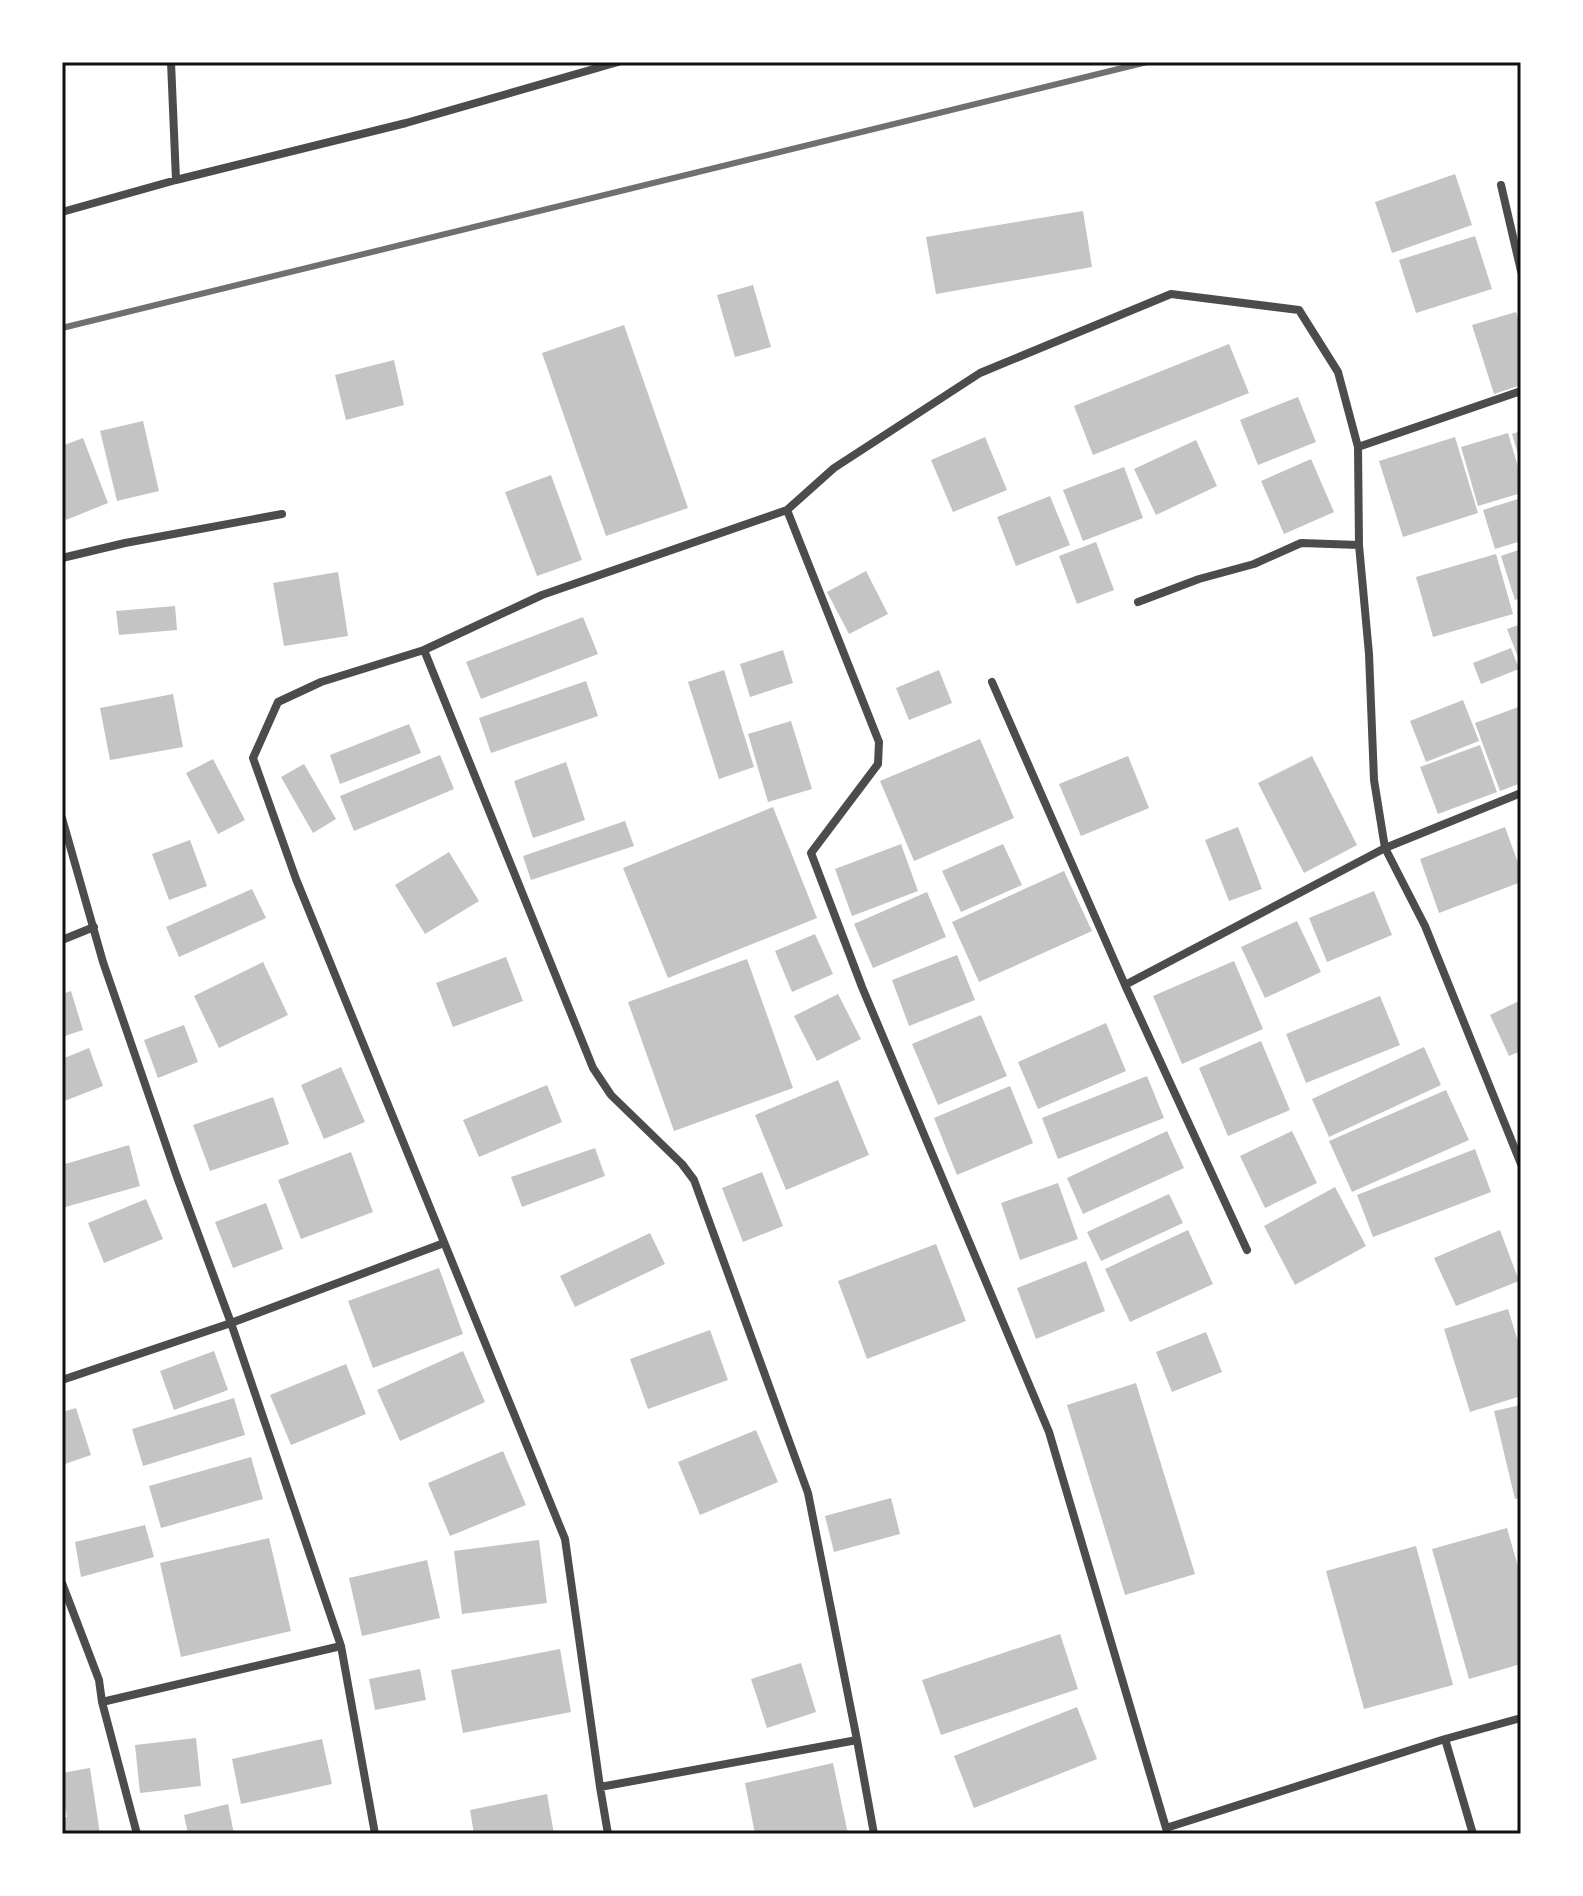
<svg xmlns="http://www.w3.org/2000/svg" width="1583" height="1896" viewBox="0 0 1583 1896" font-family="Helvetica,sans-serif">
  <rect width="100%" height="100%" fill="#fff"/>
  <path fill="#c4c4c4" d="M1455,174L1472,225L1392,253L1375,202Z
    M1083,211L1092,267L936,294L926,237Z
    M1475,236L1492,289L1416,313L1399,260Z
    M753,285L771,347L735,357L717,295Z
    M1516,312L1521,330V385L1494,394L1472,325Z
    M624,325L688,508L606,536L542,353Z
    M1229,344L1249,393L1093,455L1074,406Z
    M394,360L404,405L346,420L335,375Z
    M1298,397L1316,442L1258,465L1240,420Z
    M143,421L159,491L117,501L100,431Z
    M1521,431V461H1520L1512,434Z
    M1508,433L1521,477V493L1478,506L1461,447Z
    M985,437L1007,490L953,512L931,460Z
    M1455,437L1478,513L1403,537L1379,461Z
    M83,438L108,503L66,520L62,510V446Z
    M1196,440L1217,486L1156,515L1134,469Z
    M1311,459L1334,512L1284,534L1261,481Z
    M1124,467L1143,518L1083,541L1063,490Z
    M551,475L582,560L537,576L505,492Z
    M1050,496L1070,545L1016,566L997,517Z
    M1521,498V541L1495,549L1483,510Z
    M1096,542L1114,590L1077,604L1059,556Z
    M1521,549V598L1515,600L1501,556Z
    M1496,554L1513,614L1433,637L1416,577Z
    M866,571L888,614L849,634L827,592Z
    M338,572L348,636L284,646L273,583Z
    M175,606L177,630L119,635L116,611Z
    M583,617L598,654L481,699L466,662Z
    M1521,624V665L1507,629Z
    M1511,648L1519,669L1481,684L1473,663Z
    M783,650L793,683L750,697L740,664Z
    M724,670L754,767L719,779L688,682Z
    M939,670L952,703L909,720L896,688Z
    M586,681L598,716L491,753L479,718Z
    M173,694L183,747L110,760L100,708Z
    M1463,700L1479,741L1426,762L1410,721Z
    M1521,706V783L1500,791L1475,723Z
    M791,721L812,789L768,802L748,734Z
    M409,724L421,753L340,784L330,755Z
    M980,739L1014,818L914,861L880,781Z
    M1480,745L1497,792L1438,814L1420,767Z
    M440,755L454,789L354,831L340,796Z
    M1128,756L1149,808L1081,836L1059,784Z
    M1312,756L1357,845L1304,873L1258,783Z
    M213,759L245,820L218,834L186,773Z
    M566,762L585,820L533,838L514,781Z
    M304,764L336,819L313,833L281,777Z
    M773,807L817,918L668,978L623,868Z
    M625,821L634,846L531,880L523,856Z
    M1238,827L1262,889L1229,901L1205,840Z
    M1505,827L1521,871V882L1439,913L1420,859Z
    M190,840L207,886L169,900L152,854Z
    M901,844L918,891L852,916L835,869Z
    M1003,844L1022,885L961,912L942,871Z
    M449,852L479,901L425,934L395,885Z
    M1064,871L1092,931L979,982L952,922Z
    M252,889L266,918L179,957L166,927Z
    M1374,891L1392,935L1327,962L1309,918Z
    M927,892L946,937L873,968L854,924Z
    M1297,921L1321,972L1265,998L1241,947Z
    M815,934L833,974L792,992L775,951Z
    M957,955L975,1000L909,1026L892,980Z
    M506,957L523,1001L453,1027L436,983Z
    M747,959L793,1088L674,1131L628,1002Z
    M1234,961L1263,1029L1182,1064L1153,996Z
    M263,962L288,1015L219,1048L194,996Z
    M71,991L83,1030L62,1037V994Z
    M838,994L861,1039L817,1061L794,1016Z
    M1380,996L1400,1045L1306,1083L1286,1034Z
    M1521,1000V1051L1509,1056L1490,1015Z
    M981,1015L1007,1076L938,1105L912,1044Z
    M1106,1023L1126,1071L1038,1109L1018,1062Z
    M184,1025L198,1062L158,1078L144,1040Z
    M1261,1041L1290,1110L1228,1136L1199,1068Z
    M1424,1047L1441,1085L1329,1137L1312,1099Z
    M89,1048L103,1086L62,1102V1059Z
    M341,1067L365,1122L324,1139L301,1085Z
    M1147,1076L1164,1118L1058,1159L1042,1118Z
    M838,1080L869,1155L786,1190L755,1115Z
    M547,1085L562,1122L479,1157L463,1120Z
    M1010,1086L1033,1143L957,1175L934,1118Z
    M1446,1090L1469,1140L1352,1192L1329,1141Z
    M273,1097L289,1144L210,1171L193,1125Z
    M1167,1131L1184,1168L1083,1214L1067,1178Z
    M1292,1131L1317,1183L1265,1208L1240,1156Z
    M129,1145L140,1186L62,1208V1165Z
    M595,1148L605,1176L522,1207L511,1177Z
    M1475,1149L1491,1192L1373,1237L1357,1195Z
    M351,1152L373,1212L301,1239L278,1180Z
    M762,1172L783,1226L743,1242L722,1188Z
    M1058,1183L1078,1239L1020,1260L1001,1203Z
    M1335,1187L1366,1246L1295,1285L1264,1226Z
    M1169,1194L1183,1223L1101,1261L1087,1232Z
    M146,1199L163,1239L104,1263L88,1223Z
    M266,1203L283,1249L233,1268L215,1222Z
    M1188,1230L1213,1284L1130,1322L1105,1269Z
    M1500,1230L1519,1281L1456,1306L1434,1258Z
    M650,1233L665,1264L575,1307L560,1276Z
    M936,1244L966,1321L867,1359L838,1281Z
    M1086,1261L1105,1311L1036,1339L1017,1288Z
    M439,1268L463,1334L373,1368L348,1301Z
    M1508,1309L1521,1351V1396L1470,1412L1444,1329Z
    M710,1330L728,1380L648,1409L630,1359Z
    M1206,1332L1222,1372L1172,1392L1156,1352Z
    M214,1351L228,1390L174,1410L160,1371Z
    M463,1351L485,1402L400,1441L377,1390Z
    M346,1364L366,1414L291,1445L270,1395Z
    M1136,1383L1195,1574L1125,1595L1067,1405Z
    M234,1398L245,1435L143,1466L132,1429Z
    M1521,1405V1498L1515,1499L1494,1411Z
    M76,1408L91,1455L62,1465V1412Z
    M756,1430L778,1482L700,1515L678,1462Z
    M503,1451L526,1505L450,1536L428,1483Z
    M251,1457L263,1499L161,1528L149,1486Z
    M891,1498L900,1534L834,1552L825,1516Z
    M145,1525L154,1557L81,1577L75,1542Z
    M1507,1528L1521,1577V1664L1469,1679L1432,1549Z
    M269,1538L291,1631L181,1657L160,1563Z
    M539,1540L547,1603L462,1614L454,1551Z
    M1416,1546L1453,1685L1364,1709L1326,1571Z
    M427,1560L440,1618L362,1636L349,1578Z
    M1060,1634L1078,1689L941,1735L922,1680Z
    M560,1649L571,1712L463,1733L451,1670Z
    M801,1663L816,1712L767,1728L751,1679Z
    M420,1669L426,1700L375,1710L369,1679Z
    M1077,1707L1097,1759L974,1808L954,1756Z
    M196,1738L201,1786L140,1793L135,1745Z
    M322,1739L332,1784L241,1804L232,1759Z
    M833,1763L848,1834H755L745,1783Z
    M90,1768L100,1834H62V1818L67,1817L62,1788V1773Z
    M547,1794L554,1834H474L470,1810Z
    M228,1804L234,1834H188L184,1815Z"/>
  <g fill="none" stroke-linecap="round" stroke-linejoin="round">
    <path stroke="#4c4c4c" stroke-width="8" d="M171,62L176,180
      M1501,185L1521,271
      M62,212L176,180L406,123L618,62
      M1358,447L1521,391
      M787,510L834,468L980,373L1171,294L1299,310L1338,372L1358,447L1359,545L1369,654L1374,780L1385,848L1425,926L1521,1164
      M62,558L125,543L282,514
      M1138,602L1199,579L1254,564L1301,543L1359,545
      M424,650L593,1068L611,1095L682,1164L694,1180L808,1493L857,1740L600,1787
      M992,682L1125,985L1385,848L1521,793
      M62,818L103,962L177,1177L231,1323L62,1380
      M62,940L94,927
      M1125,985L1247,1250
      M62,1583L99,1680L102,1702L137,1834
      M102,1702L341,1646
      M1445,1739L1473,1834
      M857,1740L874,1834
      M375,1834L341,1646L231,1323L444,1243
      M608,1834L600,1787L565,1539L296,879L253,758L278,702L321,682L424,650L542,595L787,510L879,742L878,764L811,853L862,987L1049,1432L1166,1828L1445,1739L1521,1718"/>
    <path stroke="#707070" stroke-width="6" d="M62,328L1147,62"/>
  </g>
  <rect width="1583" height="1896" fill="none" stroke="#ffffff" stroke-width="128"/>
  <rect x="64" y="64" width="1455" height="1768" fill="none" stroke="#111" stroke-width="3"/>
</svg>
